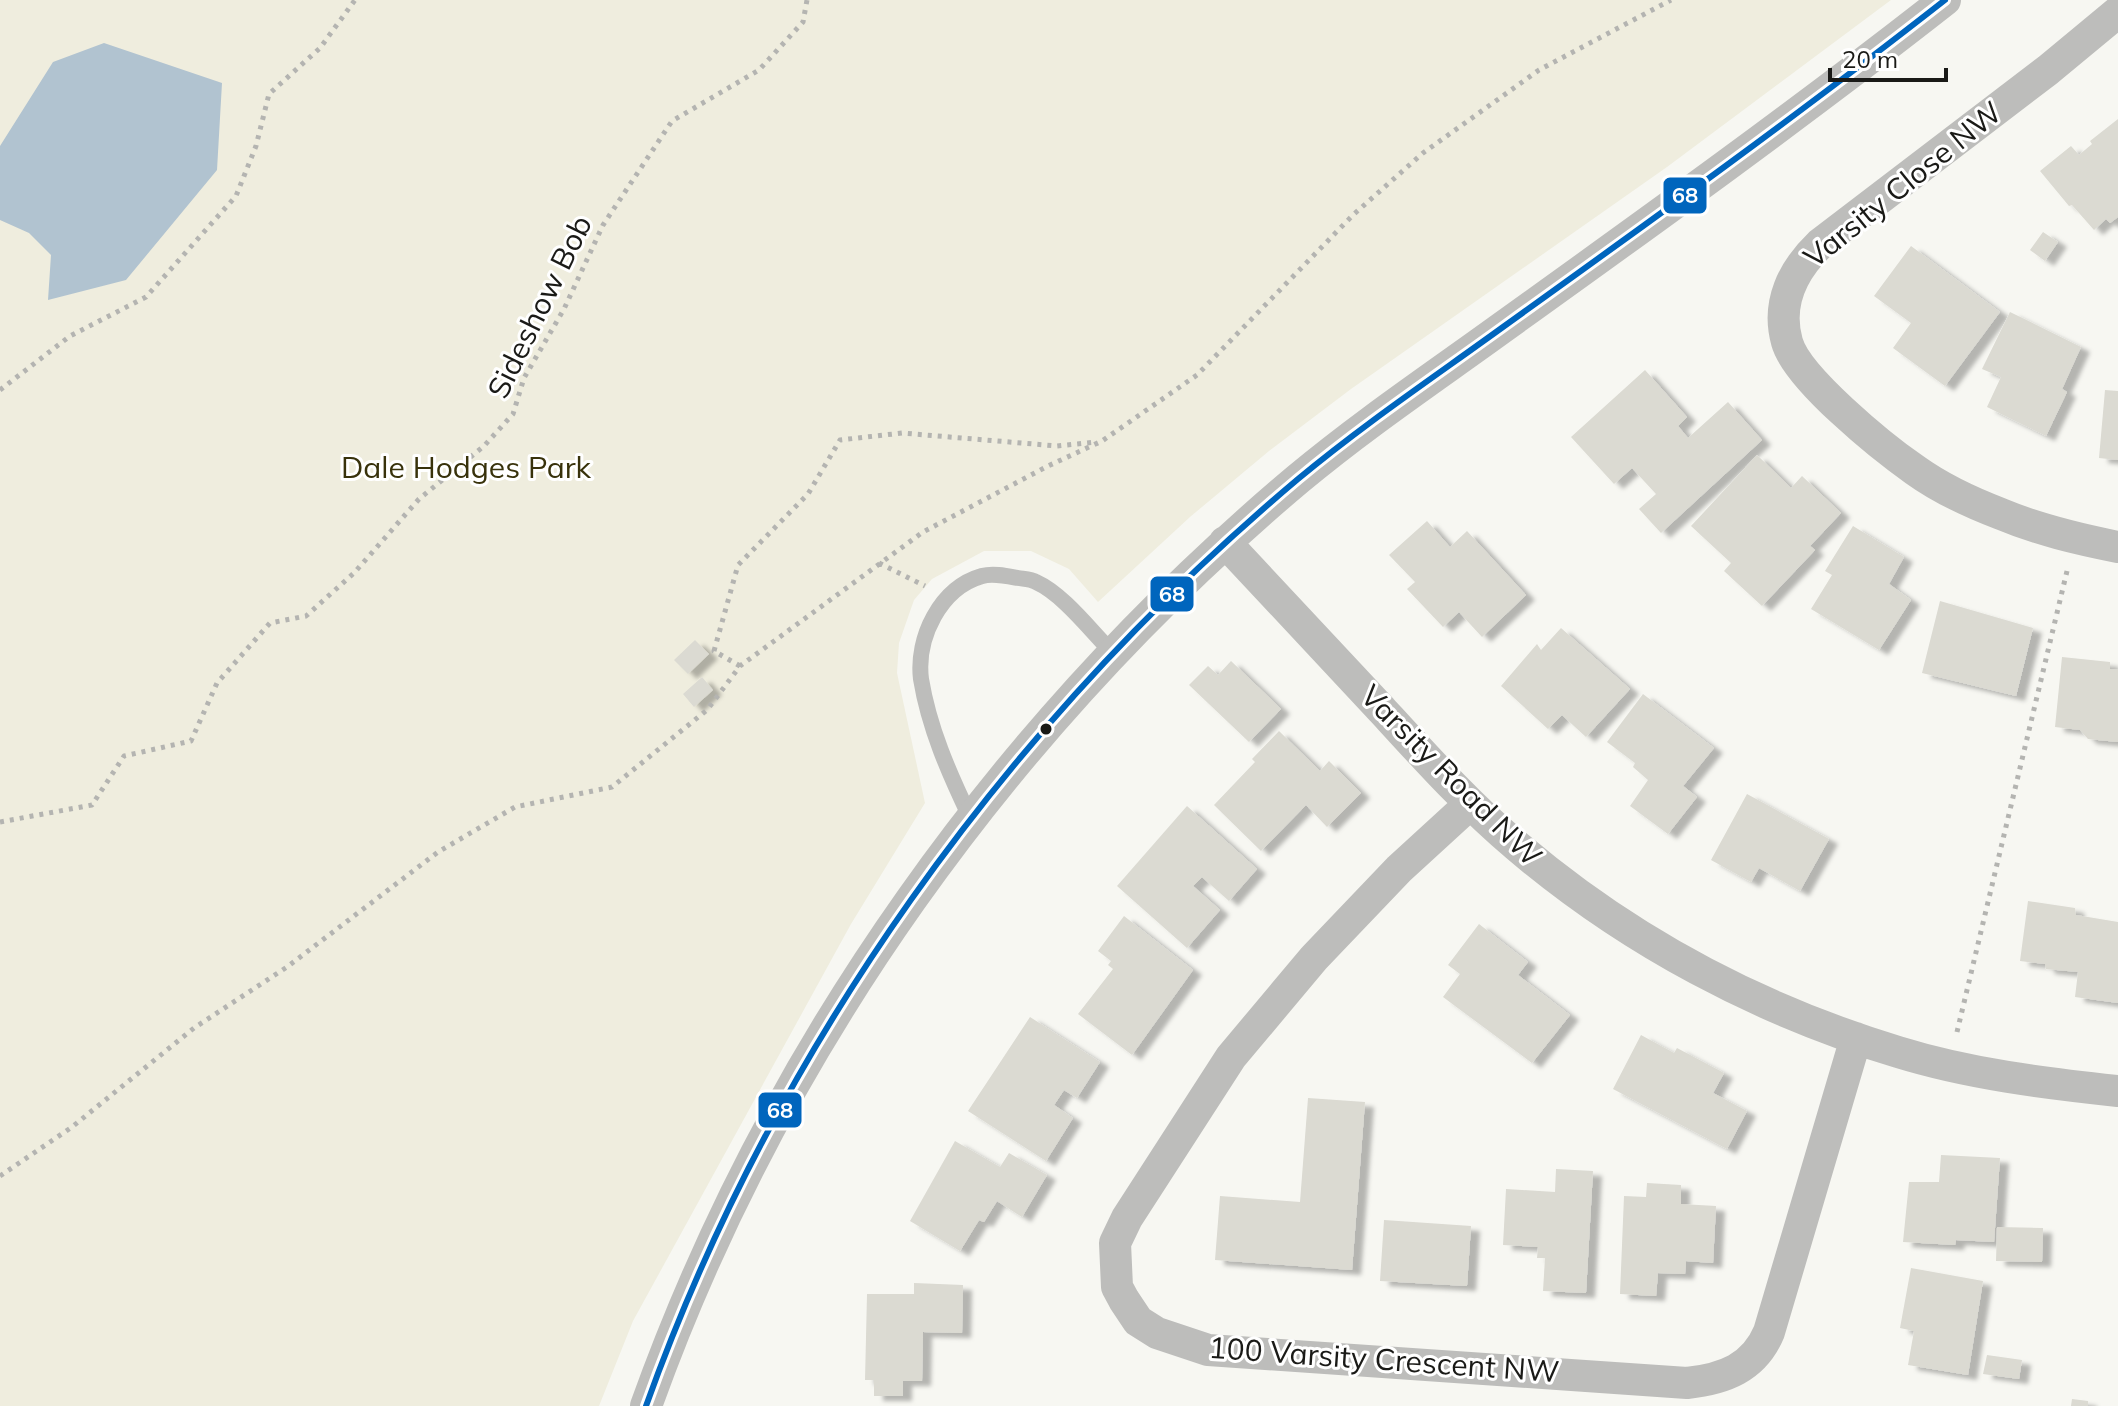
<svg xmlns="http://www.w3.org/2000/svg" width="2118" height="1406" viewBox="0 0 2118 1406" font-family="Mulish,sans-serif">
  <defs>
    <filter id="shadow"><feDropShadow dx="9" dy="5" stdDeviation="2" flood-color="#0004"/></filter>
  </defs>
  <rect width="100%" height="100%" fill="#f7f7f2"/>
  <path fill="#efedde" d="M0,0H1891L1667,167L1351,389L1269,451L1190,517L1098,602L1069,569L1031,551H984L932,579L914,600L899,643L897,673L925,803L851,924L633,1321L599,1406H0Z"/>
  <path fill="#b1c3d0" d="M104,43L222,83L217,170L126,280L48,300L51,255L29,233L0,220V146L53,62Z"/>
  <path fill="#dbdad2" filter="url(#shadow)" d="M2118,119V217L2110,223L2106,219L2094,230L2072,205L2069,206L2040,171L2071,146L2079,155L2092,144L2090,141Z
    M2043,232L2058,242L2045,261L2030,250Z
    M1911,246L2000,312L1945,386L1893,348L1911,323L1874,296Z
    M2010,312L2081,347L2062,389L2067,392L2046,436L1987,407L2001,377L1982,369Z
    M1645,370L1687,417L1678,426L1688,438L1728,402L1762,440L1661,533L1639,509L1656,494L1632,468L1614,484L1571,437Z
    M2105,390L2118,391V460L2099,458Z
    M1757,455L1791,488L1802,476L1841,513L1810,546L1815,550L1762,606L1724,571L1731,563L1691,526Z
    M1427,521L1450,547L1467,531L1526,595L1482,637L1459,612L1443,627L1407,589L1415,582L1389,555Z
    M1853,526L1904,557L1889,584L1911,600L1879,650L1811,609L1832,575L1825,571Z
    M1940,601L2033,628L2016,696L1922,673Z
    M1561,628L1630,689L1586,737L1562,715L1548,729L1501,686L1537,644L1541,650Z
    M695,640L709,654L688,674L674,660Z
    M2062,657L2110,662V669L2118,670V742L2088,739L2080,730L2055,727Z
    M1231,661L1281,709L1249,742L1189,685L1208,666L1218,675Z
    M702,677L713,690L694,707L683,694Z
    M1643,694L1714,748L1683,786L1697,797L1668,834L1630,806L1648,780L1633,767L1635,763L1607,742Z
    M1279,731L1320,771L1329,761L1361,793L1327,827L1306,805L1261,851L1214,805L1255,762L1252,759Z
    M1747,794L1829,839L1800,891L1759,868L1751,882L1711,860Z
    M1187,806L1257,869L1229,901L1202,877L1193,886L1220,910L1187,948L1117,886Z
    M2028,901L2075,908L2076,915L2118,922V1003L2075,997L2078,972L2046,969L2045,964L2020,961Z
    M1124,916L1193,970L1132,1055L1078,1014L1113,969L1108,965L1111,961L1098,951Z
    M1479,924L1528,962L1518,975L1570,1015L1532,1063L1443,997L1460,974L1448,965Z
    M1030,1017L1100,1062L1077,1098L1064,1090L1054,1105L1073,1118L1046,1161L968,1111Z
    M1641,1035L1674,1053L1677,1048L1724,1073L1713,1093L1747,1111L1727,1149L1613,1089Z
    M1308,1098L1365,1102L1352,1270L1215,1260L1220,1196L1300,1202Z
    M955,1141L1000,1167L1009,1153L1047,1175L1022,1217L997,1201L984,1222L979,1220L960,1251L910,1221Z
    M1941,1155L2000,1158L1994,1242L1956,1240L1955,1245L1903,1242L1909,1182H1939Z
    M1556,1169L1593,1171L1586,1293L1543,1291L1545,1258H1537L1538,1247L1503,1245L1506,1189L1555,1192Z
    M1647,1183L1681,1185V1204L1716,1206L1713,1263L1686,1261L1685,1274L1658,1273L1656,1296L1620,1294L1624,1196L1646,1197Z
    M1384,1220L1471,1226L1467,1286L1380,1281Z
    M1997,1227L2043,1228L2042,1262L1996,1261Z
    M1911,1268L1983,1281L1968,1375L1908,1365L1914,1331L1900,1328Z
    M914,1283L963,1285L962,1333L923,1332L922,1381H903V1396H874V1380H865L867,1294H914Z
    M1987,1355L2022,1360L2019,1379L1983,1374Z
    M2072,1399L2088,1401V1406H2071Z"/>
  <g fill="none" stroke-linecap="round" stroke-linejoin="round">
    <path stroke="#b4b4b1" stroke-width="5" stroke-dasharray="4 6" stroke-linecap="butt" d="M0,390L70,336L146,297L236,196L256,146L269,94L320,48L355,0
      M879,563L925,586
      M740,666L714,651L738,565L808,494L840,440L902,433L1057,446L1096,442
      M0,822L92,805L124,756L191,741L217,683L270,623L306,616L354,573L419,499L484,446L513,414L524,378L564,309L603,225L672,121L759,70L803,22L807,0
      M1957,1032L2067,571
      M0,1176L72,1127L194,1028L287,967L438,852L515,807L612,787L707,710L740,666L923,532L1048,466L1102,441L1197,375L1353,215L1423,153L1539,70L1671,0"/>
    <path stroke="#bdbdbb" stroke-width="16" d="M970,817C949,773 929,728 921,679C916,638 940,588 982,576C993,573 1007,576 1018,578C1024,579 1031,579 1036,582C1063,594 1091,631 1112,652"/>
    <path stroke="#bdbdbb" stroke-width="32" d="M2118,12L2048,70L1820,244C1793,270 1776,303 1787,342C1797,378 1882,447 1915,470C1940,488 1972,503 2001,514C2039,530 2078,539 2118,547
      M1225,542C1278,598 1330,654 1382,710C1425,757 1469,806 1518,847C1629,941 1759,1010 1898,1052C1969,1074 2044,1083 2118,1091
      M1470,804L1399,869L1314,958L1231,1057L1127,1218L1115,1243L1117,1287L1124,1300L1138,1321L1157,1333L1208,1350L1687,1383C1724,1379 1754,1368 1769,1332L1856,1038
      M646,1406C775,1046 1007,724 1298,479C1364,424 1434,377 1503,327C1652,220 1801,113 1945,0"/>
    <defs>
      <path id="bus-1" d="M646,1406C775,1046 1007,724 1298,479C1364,424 1434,377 1503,327C1652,220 1801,113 1945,0"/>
    </defs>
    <use href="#bus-1" stroke="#fff" stroke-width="12"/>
    <use href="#bus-1" stroke="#0065bd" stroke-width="6"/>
  </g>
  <circle fill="#1a1a17" stroke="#fff" stroke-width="3" cx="1046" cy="729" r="7"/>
  <g text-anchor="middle" stroke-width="6" stroke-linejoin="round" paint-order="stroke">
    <g font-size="30" fill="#1a1a17" stroke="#fff">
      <text transform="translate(1903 185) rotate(-39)" y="10">Varsity Close NW</text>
      <text transform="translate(540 307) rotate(-64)" y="10">Sideshow Bob</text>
      <text transform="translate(1451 776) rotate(45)" y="10">Varsity Road NW</text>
      <text transform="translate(1384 1360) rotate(4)" y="10">100 Varsity Crescent NW</text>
    </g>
    <g font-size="30" fill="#38320b" stroke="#fff">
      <text x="466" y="478">Dale Hodges Park</text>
    </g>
  </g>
  <g stroke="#fff" stroke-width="3">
    <rect x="1662" y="176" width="46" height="39" rx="8" fill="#0065bd"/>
    <rect x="1149" y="575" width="46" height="38" rx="8" fill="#0065bd"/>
    <rect x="757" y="1091" width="46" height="38" rx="8" fill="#0065bd"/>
  </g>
  <g font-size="22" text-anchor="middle" font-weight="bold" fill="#fff">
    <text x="1685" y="203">68</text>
    <text x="1172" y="602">68</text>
    <text x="780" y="1118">68</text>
  </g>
  <path d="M1830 68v12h116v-12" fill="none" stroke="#1a1a17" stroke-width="4"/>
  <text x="1842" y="68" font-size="24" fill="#1a1a17" stroke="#ffffff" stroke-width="6" paint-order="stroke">20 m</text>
</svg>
